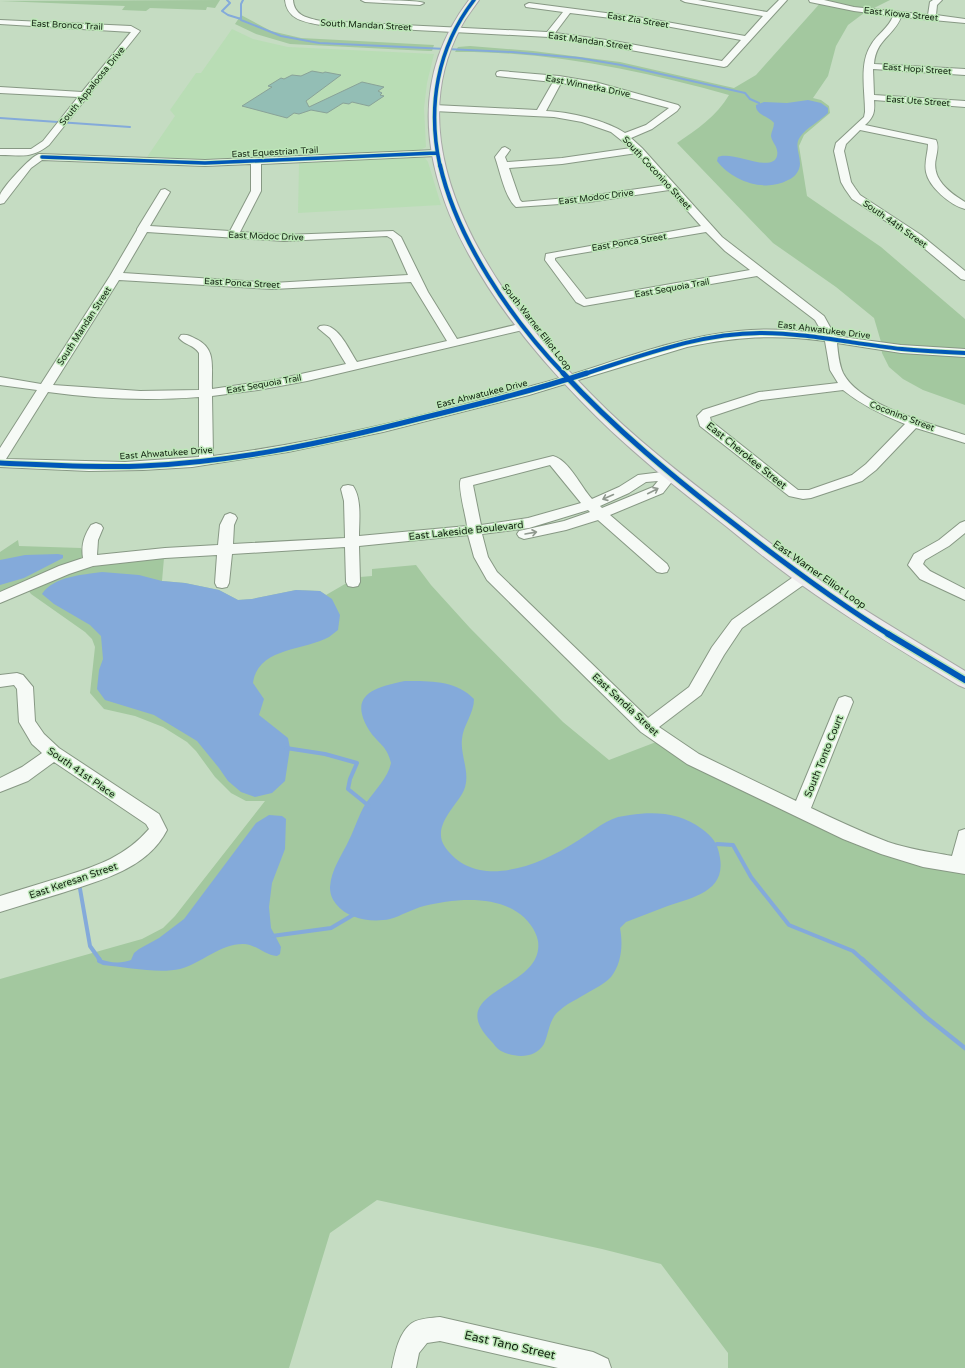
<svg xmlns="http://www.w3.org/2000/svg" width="965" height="1368" viewBox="0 0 965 1368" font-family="'Varela Round',sans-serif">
  <rect width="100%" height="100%" fill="#c5dcc2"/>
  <path fill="#b9ddb5" d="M232,29L253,39L288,47L434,54L427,83L424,108L426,147L418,151L222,160L147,157L175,116L170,110L196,73H201Z
    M419,157L425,158L428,162L441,205L298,213L299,163Z"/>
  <path fill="#a3c89f" d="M220,0L215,8L207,7L206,10L150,8L146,11L122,10L125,6L0,1Z
    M823,0H890L864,13L848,25L836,46L828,76L813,98L821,100L829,106L830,113L804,135L799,146L807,196L881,247L965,319V405L923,390L903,379L889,367L882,353L881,342L874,318L836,287L773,243L677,143C696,130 717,116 729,95C640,70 548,51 455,52L458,47L470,46L533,51L620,62L734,88L756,75Z
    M241,15L271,31L301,38L434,45L432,51H428L290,44L256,34L235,24Z
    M18,540L19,546L81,548L89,568L106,564L164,558L162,581L185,583L219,590L238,600L252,599L296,590L320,591L326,595L345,584L359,583L360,577L372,576V569L416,565L431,585L470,628L563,722L609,760L664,739L849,834L965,866V1368H728V1353L661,1264L602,1249L377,1200L330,1233L289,1368H0V979L142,939L163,928L175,916L265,801H246L231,793L215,777L196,751L187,742L163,727L135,716L104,709L90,693L95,647L92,639L85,632L31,594L22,582L0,592V552Z"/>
  <path fill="#84aada" d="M808,100L821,103L828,108V113C820,121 806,128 800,137C793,146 803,159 799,169C797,174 793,178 788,180C765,193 732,181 717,161L718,157C732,150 772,174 777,156C779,147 772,143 771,136C771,132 774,128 774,123C769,116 755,115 756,105L764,102L787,103Z
    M58,554L63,555V558L24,578L0,585V560L25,555Z
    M102,572L139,575L162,581L185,583L219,590L238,600L252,599L296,590L320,591L332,599L340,615L338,630C335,632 332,635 329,637C304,651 258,647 253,683L264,699L259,715L288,738L290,748L285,781L272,793L255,797L241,792L228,781L219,768L197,741L154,715L105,700L97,689L99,670L103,659L101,636L90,625L54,604L42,594C54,576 82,575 102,572Z
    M405,681C429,681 456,680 474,699C474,714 463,725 462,739C460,756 471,773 464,790C457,806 431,826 445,847C476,891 538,866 574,843C588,835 602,822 618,817C622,816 626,816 630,815C656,811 681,813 702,829C713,837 718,844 720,858C726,893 689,898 665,907C652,912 639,917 626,922L620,928C623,944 622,963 611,977C604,985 586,993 577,999C571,1002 564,1006 559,1011C549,1019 549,1033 544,1044C535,1059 515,1058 501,1051C497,1049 494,1044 491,1041C441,989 545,990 538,941C536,930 527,918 517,912C492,895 452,899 424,906C412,909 401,916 390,919C371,923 348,919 336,904C332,899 330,894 330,887C331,870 342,855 349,840C355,828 359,814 366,803C375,790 388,778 391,763C387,745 377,743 369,730C347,694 376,687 405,681Z
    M269,815L282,816L286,819L285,849L272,883L269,907L271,928L281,947L280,954L277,956C264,955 256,944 243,944C220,944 202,963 180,969C158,974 126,967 103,965L97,962L98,958C108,963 121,964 131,960L134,953L139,949L159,938L184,919L256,823Z"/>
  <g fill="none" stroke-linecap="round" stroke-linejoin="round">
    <path stroke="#84aada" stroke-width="2" d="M227,0L230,3L222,11L228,15L241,19
      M243,0L241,4V20L281,36L319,43L512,52L579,58L621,65L745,93L750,99L759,103
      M0,118L130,127"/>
    <path stroke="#84aada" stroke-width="4" d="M286,748L325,754L357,763L350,779L348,789L369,806
      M714,846L717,844L733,845L751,877L789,925L853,951L863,960
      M79,883L90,946L100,960
      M272,936L331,928L353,915"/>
    <path stroke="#84aada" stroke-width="4.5" d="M99,959L100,961
      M862,959L926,1017L965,1048"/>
  </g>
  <path fill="#93beb5" stroke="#89a298" d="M312,71L323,73L325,72L341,75L306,101L309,107L362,82L384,87L378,91L382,93L380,95L384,96L369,106L352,102L349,104L343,103L327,113L311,110L299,114L294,113L287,118L242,106L272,87L268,86L281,78L284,79L292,75L301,76Z"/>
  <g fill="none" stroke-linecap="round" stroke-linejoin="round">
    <defs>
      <path id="minor" d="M285,0H293C294,16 308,18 321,21L547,32L563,12L526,7L525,5L529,3L644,18L745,36L763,16L685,2L681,0H698L767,12L779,0H787L727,66L724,67L614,47L549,37L321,25C305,22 287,20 285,0ZM570,13L644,22L741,40L722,61L614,41L555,33Z
        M361,0C372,0 418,0 424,3L420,5L365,2Z
        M809,0H824L854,7L928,15L930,2L933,0H942L937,5L936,15L965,19V23L901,17C894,36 876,39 874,64L965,69V75L873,69L874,95L965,101V107L874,100C875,112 874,117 865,125L936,140C939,146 937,152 936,158C931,179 949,192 965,202V209C950,205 929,187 926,172C924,162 928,153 928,144L860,130L846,144L844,151L851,182L855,188L860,195L921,235L965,271V280L961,279L913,239L852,199L845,189L841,182L834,151L836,143L864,117L865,112C865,91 859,63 871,45C877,34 889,28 893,16L854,11L810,2Z
        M0,20L131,26L140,31L49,145C31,159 22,155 0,155V149H31L43,141L78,97L0,93V87L82,92L131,32L0,24Z
        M500,71L559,76L595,82L678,105L680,107L677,111L652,129L631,138L642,148L722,237L824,316L835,336L901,345L965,349V357L901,353L837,343C838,353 839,364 843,373C860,406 931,424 965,435V443L916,428L876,470L862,481L811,498L803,499L789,496L700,426L697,416L703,410L759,392L838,383L830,370L825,341C776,334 734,337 687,347L529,395L383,432L288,452L192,467L143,470L89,471L0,467V448L37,390L0,385V377L41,384L110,276L137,230V229L161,190L165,189L170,192L150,226L230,231L251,191V164L205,166L42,160L31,168L4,203L0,204C0,201 0,197 0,195C3,187 31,156 39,154L205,160L436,150L441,153L436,156L261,164V191L240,232L284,235L393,231L401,237L428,292L457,339L523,323L527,325L529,327L527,329L307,381L258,390L212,396L213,456C322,442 429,415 535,385C603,367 668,338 738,331C766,328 795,330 823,334L815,320L757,276L584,306L576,302L545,260L546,254L701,226L669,190L589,202L516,207C505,198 500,171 495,157L502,148L505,147L510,150L505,157L507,162L562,158L631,148L611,132L582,122L554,117L434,111L429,108L434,105L537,110L553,82L497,76L496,74L497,72ZM561,83L594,88L669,108L646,125L625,133C605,120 570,112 546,111ZM637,153L665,185L589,196L522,202L520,200L509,168L562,164ZM147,232L284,241L387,236L392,239L408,275L273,283L123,273ZM706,232L725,251L750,270L586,299L555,260V258L558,257ZM119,280L273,289L411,282L447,341L357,362C349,350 337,321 320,326L318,328L330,338L346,364L274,380L212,389C211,367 217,349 196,339C190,336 187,334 181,335L179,338C185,345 194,345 199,353V390L140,391L53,385ZM843,390C862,405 882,415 905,424L866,464L852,475L809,490H798L711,421L710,417L761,400ZM48,392C98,399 149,401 199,397V457L125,462L6,459Z
        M553,456C569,460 581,487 592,499L619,487L638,475L670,471L675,472L677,475L663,493L610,515L667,564L669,568L667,572L662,573L657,572L598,520L566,530L524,539L519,537L517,534L519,531L564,521L590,512L588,510L529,528L482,534L488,557L497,572L648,718L689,687L712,647L732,620L799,573L804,572L809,573L811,577L809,581L742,628L724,655L701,695L659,727L699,754L796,801L837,702L839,698L845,696L851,698L853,702L811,808C836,820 862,832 888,842C909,849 930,852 952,856L959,831L965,829V874L923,867L881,854L843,839L687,764L641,732L487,580L474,557L468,535L359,546L360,582L358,586L353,587L348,586L346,582L345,547L232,554L229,583L227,587L222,588L217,587L215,583L217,555L165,558L93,566L69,574L0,603V592L59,566L83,558C81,545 84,536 91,525L96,523L101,525L103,528L98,540L97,555L165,548L218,545L220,525L225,515L230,513L235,515L237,518L234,525L233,544L345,538L344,501L341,489L343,486L348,485L353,486C362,499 359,521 359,536L467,526C466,516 457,485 461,479ZM550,465L581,503L528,518L481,525L473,485ZM658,481L653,487L602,508L600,506L629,493L646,482Z
        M965,521V533L949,546L925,560L923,564L930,571L965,589V600L920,579L908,565L914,554L939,540L960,523Z
        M17,673L23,675L33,687L35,721L44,734L59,748L159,814L167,830C148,868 102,880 65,892C43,899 22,905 0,912V896C22,889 43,883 65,876C97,866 126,856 149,829L146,824L54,762L28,781L0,792V778L22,767L42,753L32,744L19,722L17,689L14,685L0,687V675Z
        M440,1317L593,1352L608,1359L611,1368H558L440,1341L427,1343L419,1353L416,1368H392C395,1353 399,1332 412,1323C420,1318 431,1318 440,1317Z"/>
      <path id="major" d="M469,0H479C473,9 466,17 461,27C391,157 504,306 592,395C634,438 682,475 729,511C762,537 794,562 828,586C873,616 919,643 965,671V688L958,685C910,656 862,627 816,595C785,574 756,551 727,527C677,488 626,448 582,402C484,302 365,136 469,0Z"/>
    </defs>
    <use href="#minor" stroke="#879884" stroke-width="2"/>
    <use href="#major" stroke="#a7a9a6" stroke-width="2"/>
    <use href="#minor" fill="#f6faf6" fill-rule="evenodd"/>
    <use href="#major" fill="#eceaec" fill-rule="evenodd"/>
    <defs>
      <path id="cycleway-far3" d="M42,157L205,163L436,153
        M440,166C427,107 437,48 474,0"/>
      <path id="cycleway-far2" d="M440,165C457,240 511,319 564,374
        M584,374C641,356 700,333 760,333C808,333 854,344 902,349C923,351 944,352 965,353"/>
      <path id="cycleway-far1" d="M563,373C615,429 673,477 734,524C784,563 835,601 890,635
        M0,463C47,465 95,468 142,466C236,462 328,442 418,419C475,405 532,391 587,373"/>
      <path id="cycleway" d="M888,634L965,680"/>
    </defs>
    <use href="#cycleway-far3" stroke="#bde7b8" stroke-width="5"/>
    <use href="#cycleway-far2" stroke="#bde7b8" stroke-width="5.5"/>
    <use href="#cycleway-far1" stroke="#bde7b8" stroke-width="7"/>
    <use href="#cycleway" stroke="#bde7b8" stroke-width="9"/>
    <use href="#cycleway-far3" stroke="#0057b8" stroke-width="3.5"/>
    <use href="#cycleway-far2" stroke="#0057b8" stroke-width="4"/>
    <use href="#cycleway-far1" stroke="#0057b8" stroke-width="5"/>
    <use href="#cycleway" stroke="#0057b8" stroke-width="6"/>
  </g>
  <defs><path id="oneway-shaft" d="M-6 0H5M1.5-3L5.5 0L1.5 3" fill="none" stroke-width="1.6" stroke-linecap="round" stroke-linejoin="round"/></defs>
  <g stroke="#8f988e">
    <use href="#oneway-shaft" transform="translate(653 491) rotate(-27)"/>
    <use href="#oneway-shaft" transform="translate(608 497) rotate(156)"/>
    <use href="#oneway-shaft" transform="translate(531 533) rotate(-10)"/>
  </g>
  <g text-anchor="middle" stroke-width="3" stroke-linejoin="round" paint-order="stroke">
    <g font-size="9" fill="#122110" stroke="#bde7b8">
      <text transform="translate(901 14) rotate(6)" y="3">East Kiowa Street</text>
      <text transform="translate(638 20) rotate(9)" y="3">East Zia Street</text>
      <text transform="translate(67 25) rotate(3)" y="3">East Bronco Trail</text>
      <text transform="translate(366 25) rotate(3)" y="3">South Mandan Street</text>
      <text transform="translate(590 41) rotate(8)" y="3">East Mandan Street</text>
      <text transform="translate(917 69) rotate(4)" y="3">East Hopi Street</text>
      <text transform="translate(92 86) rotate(-51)" y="3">South Appaloosa Drive</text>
      <text transform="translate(588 86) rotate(11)" y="3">East Winnetka Drive</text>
      <text transform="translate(918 101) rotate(4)" y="3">East Ute Street</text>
      <text transform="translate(275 152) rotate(-3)" y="3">East Equestrian Trail</text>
      <text transform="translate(657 173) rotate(47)" y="3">South Coconino Street</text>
      <text transform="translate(596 197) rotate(-7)" y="3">East Modoc Drive</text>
      <text transform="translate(895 224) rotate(35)" y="3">South 44th Street</text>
      <text transform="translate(266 236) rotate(2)" y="3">East Modoc Drive</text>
      <text transform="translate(629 242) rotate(-9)" y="3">East Ponca Street</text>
      <text transform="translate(242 283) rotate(3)" y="3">East Ponca Street</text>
      <text transform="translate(672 288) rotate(-10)" y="3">East Sequoia Trail</text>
      <text transform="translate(84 326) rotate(-57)" y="3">South Mandan Street</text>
      <text transform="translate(537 327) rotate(52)" y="3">South Warner Elliot Loop</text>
      <text transform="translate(824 330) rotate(7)" y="3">East Ahwatukee Drive</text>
      <text transform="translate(264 384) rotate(-10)" y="3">East Sequoia Trail</text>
      <text transform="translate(482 394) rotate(-14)" y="3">East Ahwatukee Drive</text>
      <text transform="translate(902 416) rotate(21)" y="3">Coconino Street</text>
      <text transform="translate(166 453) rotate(-4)" y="3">East Ahwatukee Drive</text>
    </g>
    <g font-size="10" fill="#122110" stroke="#bde7b8">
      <text transform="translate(747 455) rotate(39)" y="4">East Cherokee Street</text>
      <text transform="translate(466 530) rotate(-6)" y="4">East Lakeside Boulevard</text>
      <text transform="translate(820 574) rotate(35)" y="4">East Warner Elliot Loop</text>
      <text transform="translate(626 704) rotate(43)" y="4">East Sandia Street</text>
      <text transform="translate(823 756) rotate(-68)" y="4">South Tonto Court</text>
      <text transform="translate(82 772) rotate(35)" y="4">South 41st Place</text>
      <text transform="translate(73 880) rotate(-19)" y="4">East Keresan Street</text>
    </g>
    <g font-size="12" fill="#122110" stroke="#bde7b8">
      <text transform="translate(510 1345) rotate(13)" y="4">East Tano Street</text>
    </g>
  </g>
</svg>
